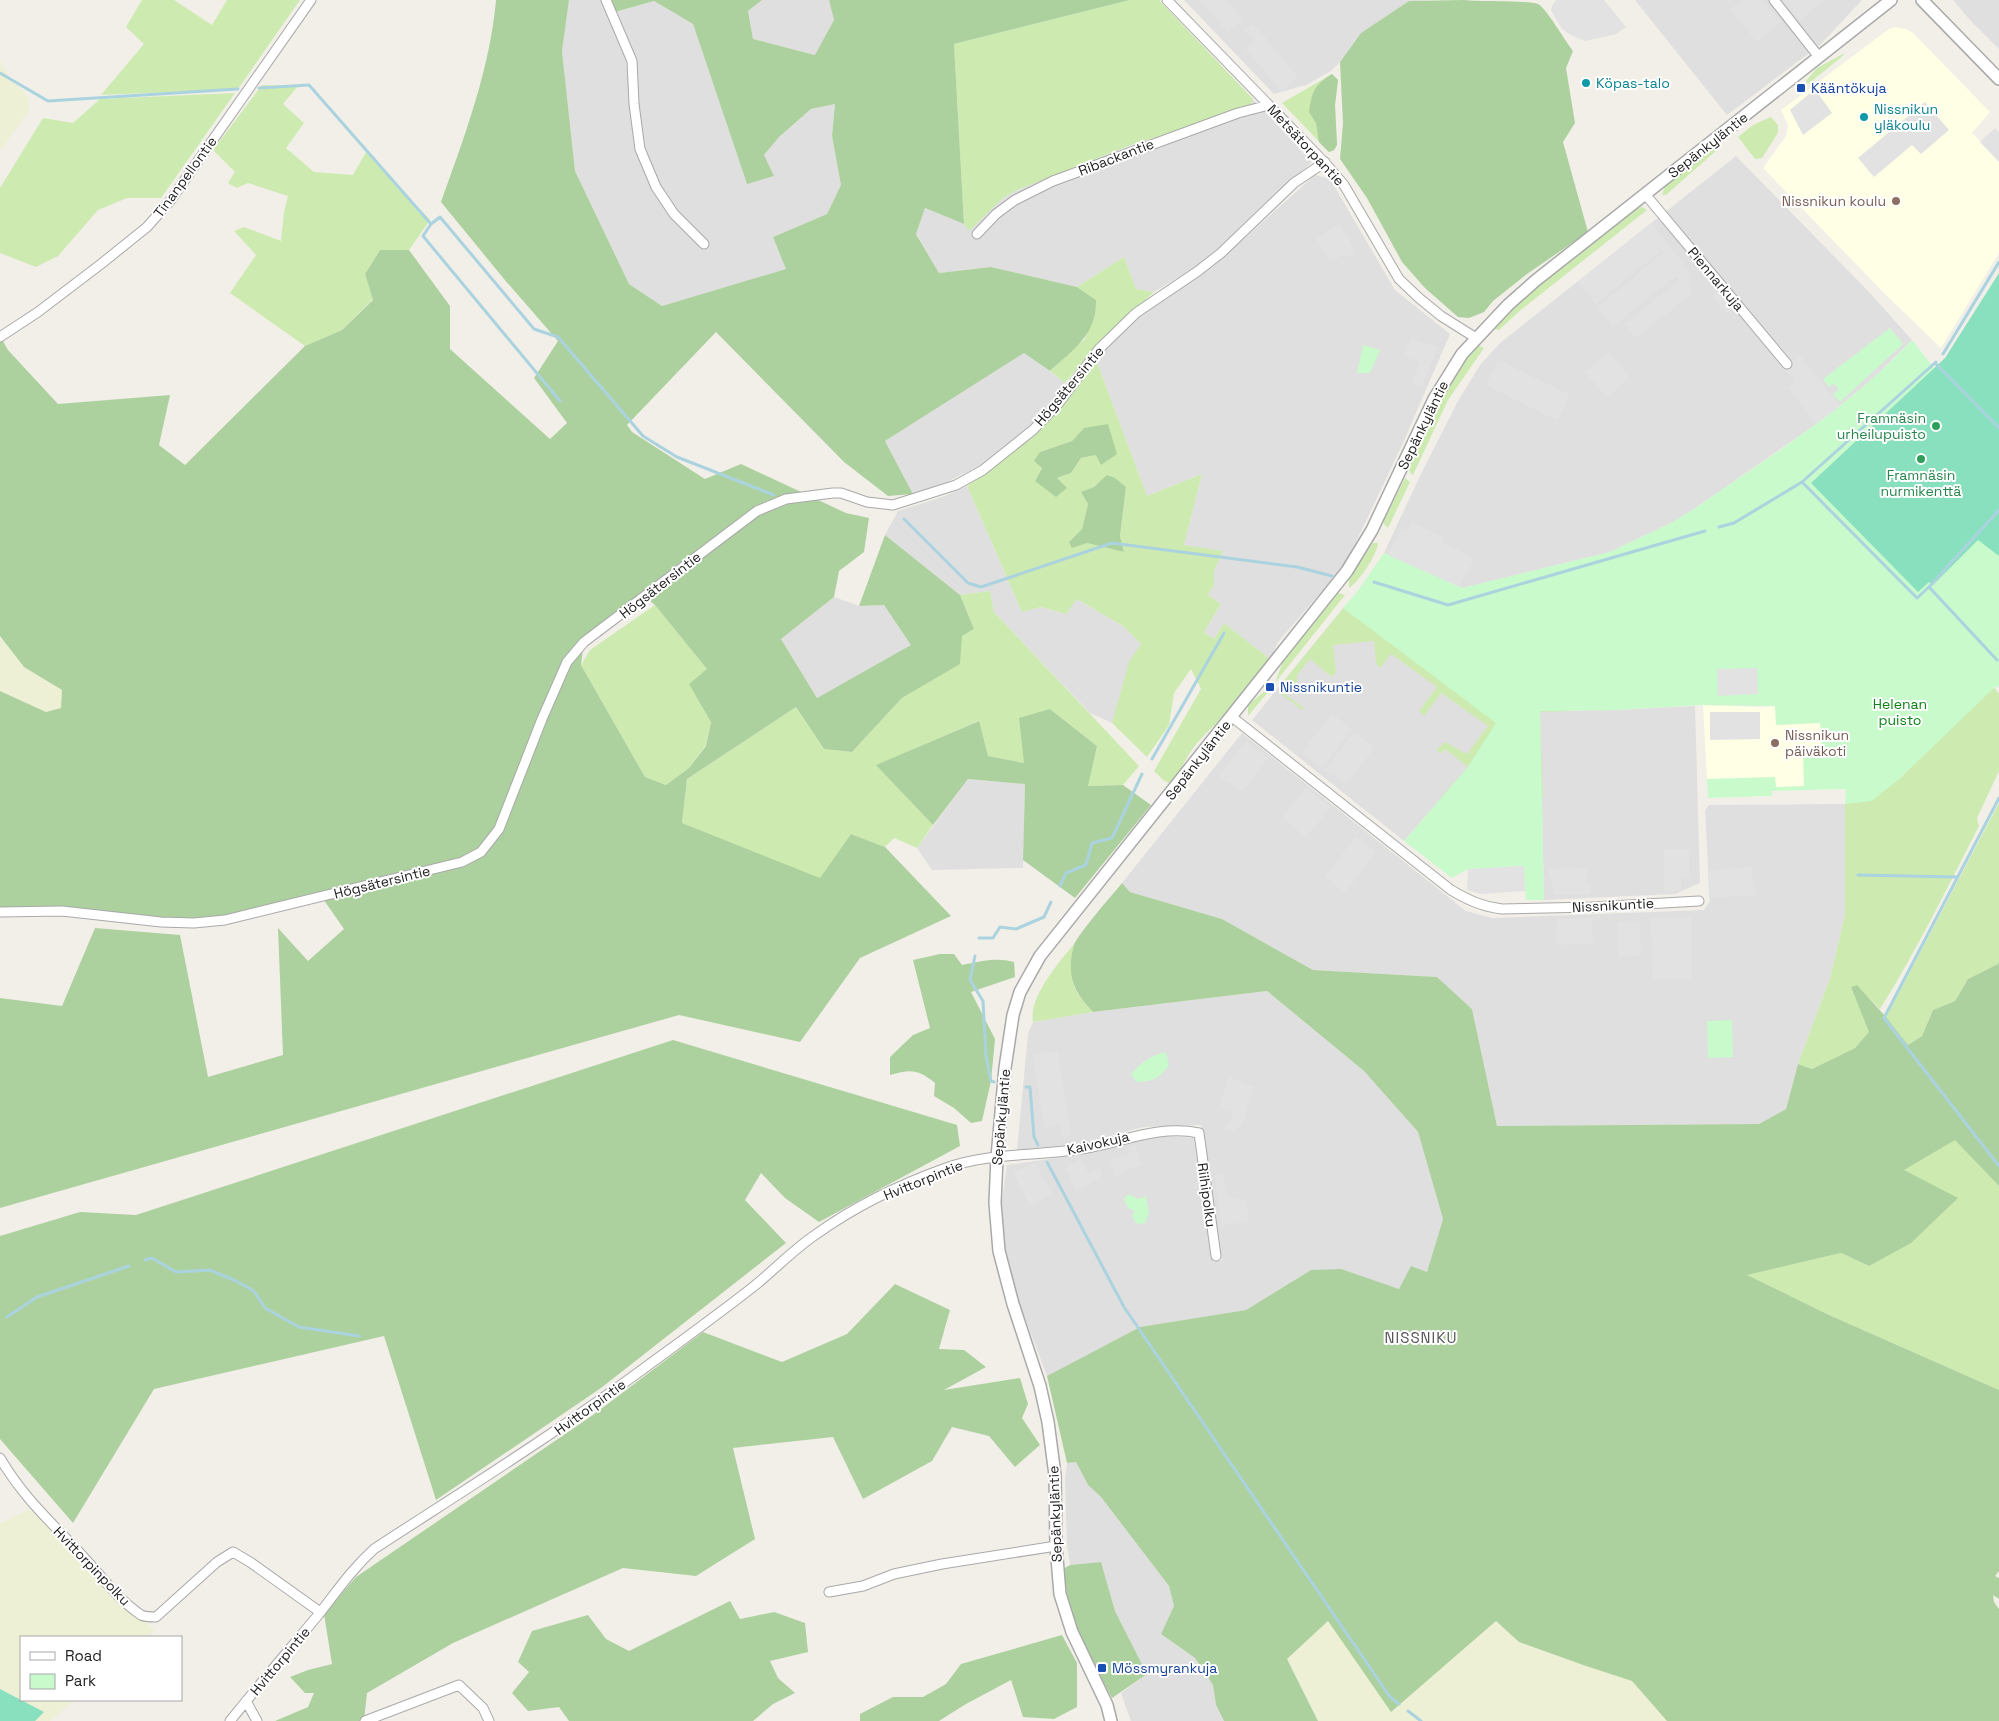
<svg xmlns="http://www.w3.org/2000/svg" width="1999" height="1721" viewBox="0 0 1999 1721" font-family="'Space Grotesk',sans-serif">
  <rect width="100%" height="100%" fill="#f2efe9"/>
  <path fill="#e0dfdf" d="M569,0H611L616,12L654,1L693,24L747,184L764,155L779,137L811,109L835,104L832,136L841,185L827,214L773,237L787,269L662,306L629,284L575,171L562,51Z
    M762,0H829L834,20L816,55L753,39L748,11Z
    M1184,0H1431L1409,1L1361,33L1340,62L1331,71L1306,85L1274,94Z
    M1635,0H1862L1820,45L1727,115Z
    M1953,0H1999V49L1969,19Z
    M1253,99L1312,162L1201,264L1154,292L1136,289L1124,257L1077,287L991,267L939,273L916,233L925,208L964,224L969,230L1003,198L1015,191L1131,145L1251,106Z
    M1736,156L1869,292L1912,340L1868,383L1818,423L1691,511L1671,523L1610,552L1462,588L1384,553L1420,476L1458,401L1480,365L1500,343Z
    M1315,175L1330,179L1395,290L1450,334L1403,443L1346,563L1278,642L1270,659L1224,623L1214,639L1204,632L1221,604L1208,595L1214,585V571L1222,552L1184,545L1202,474L1147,496L1095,357L1141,314L1218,262Z
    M1025,352L1065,383L1049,406L1031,427L984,463L941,485L913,494L885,441Z
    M967,486L1022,612L1041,607L1066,614L1077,599L1123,626L1142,645L1112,723L1090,713L994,612L990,591L960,595L885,535L898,511L945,496Z
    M834,597L859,606L884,605L912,645L817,698L781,639Z
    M1343,608L1496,723L1468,767L1404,841L1252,720Z
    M1695,706L1700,883L1675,894L1544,900L1540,711L1614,710Z
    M1242,733L1466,911L1492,918L1704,910L1710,901L1705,810L1709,805L1845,804V915L1830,978L1798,1064L1786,1109L1759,1124L1497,1126L1472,1009L1437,977L1313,970L1222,919L1130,892L1122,883Z
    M968,779L1025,784L1023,868L932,870L917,848Z
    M1267,991L1364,1071L1418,1132L1443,1219L1427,1272L1399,1289L1311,1270L1246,1310L1140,1327L1047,1376L1019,1302L1005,1250L1002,1202L1007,1165L1084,1154L1140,1138L1167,1136L1194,1138L1213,1262L1222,1260L1201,1125L1143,1127L1086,1143L1017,1150L1028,1034L1033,1022L1093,1012Z
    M1076,1462L1088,1485L1101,1497L1169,1586L1174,1606L1161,1634L1195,1658L1213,1685L1216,1705L1224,1721H1131L1121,1693L1147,1674L1115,1611L1101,1562L1070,1565L1067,1545L1065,1480L1067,1463Z"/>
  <path fill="#ffffe5" d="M1895,27L1906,29L1913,33L1990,112L1972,133L1999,160V253L1941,348L1885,294L1763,168L1786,136L1788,125L1781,110L1889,29Z
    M1844,703L1847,789L1772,791V796L1708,798L1703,705L1759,707Z"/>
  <path fill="#eef0d5" d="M0,60L9,78L28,96L29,111L0,151Z
    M0,636L24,667L62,689L61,708L46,712L0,691Z
    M29,1509L155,1631L147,1637H21V1700H75L50,1721H0V1523Z
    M1328,1621L1391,1711L1496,1621L1519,1642L1583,1665L1632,1681L1667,1721H1318L1287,1659Z"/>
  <path fill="#cdebb0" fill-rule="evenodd" d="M142,0H174L212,25L227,0H300L238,89L101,95L144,44L126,27Z
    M1130,0H1159L1253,99L1251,106L1131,145L1015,191L1003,198L969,231L964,224L954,44Z
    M1843,54L1844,55L1808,84L1806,81L1817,68Z
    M1332,74L1338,80L1335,105L1337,145L1334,150L1329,152L1282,103Z
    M262,85L298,86L283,104L304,123L286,148L314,172L353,175L366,152L430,220L409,250H380L365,274L373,299L342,330L305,346L230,293L256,255L234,231L244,227L281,241L284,212L288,196L248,183L237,188L228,183L235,172L213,150Z
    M235,93L161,198H127L98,210L58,256L36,267L0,253V188L43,118L73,123L100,99Z
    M1771,117L1778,125V133L1762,158L1755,159L1738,137L1753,125Z
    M1717,145V150L1666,195H1662L1665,186Z
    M1642,207L1647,210L1522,309L1499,330L1494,329L1493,327L1518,302L1637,208Z
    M1124,257L1136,289L1154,292L1095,347L1065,383L1050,371L1085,339L1096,300L1077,287Z
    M1479,346L1484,348L1448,400L1413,475L1411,474L1409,470V465L1439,403L1469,354L1474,348Z
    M1095,357L1147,496L1202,474L1184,545L1223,551L1214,571V585L1208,595L1221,604L1204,632L1214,639L1224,623L1270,659L1215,725C1205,734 1195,744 1188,756C1182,766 1178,775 1171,784L1163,780L1154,771L1201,689L1191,669L1174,693L1169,725L1147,757L1112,723L1129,662L1141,644L1123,626L1077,599L1066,614L1041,607L1022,612L967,486L994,468L1051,419ZM1084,428L1096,455L1081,458L1071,473L1057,478L1035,481L1042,467L1040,452L1072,441ZM1107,476L1126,487L1120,536L1124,552L1087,543L1069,542L1082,529L1088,504L1082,492L1094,487Z
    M1405,478L1410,482L1388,528L1384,524V520Z
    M1373,543H1378C1377,555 1359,582 1349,588V578Z
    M990,591L994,612L1139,766L1123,785L1087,786L1097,746L1050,709L1024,763L988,756L978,721L877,765L933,825L917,848L894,838L885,847L851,834L820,879L682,823L687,779L796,707L824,749L852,752L902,698L959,664L962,636L974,629L960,595Z
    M1338,593L1345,595L1275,683L1283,661Z
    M1350,600L1570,711L1540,712L1543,798L1438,801L1468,767L1445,749L1442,753L1436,750L1445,742L1467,754L1488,726L1441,693L1424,716L1419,711L1437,687L1391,654L1380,668L1376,663L1374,641L1333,645L1336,672L1332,677L1310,659L1296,677L1298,680L1286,695L1304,708L1302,710L1279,692V687Z
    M655,605L708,670L690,684L711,721L706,745L689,768L666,785L645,777L581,665L590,650Z
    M1994,687L1999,694V771L1977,818L1979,826C1947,888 1917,950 1880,1009L1857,986L1851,987L1870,1032L1855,1048L1812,1069L1798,1064L1830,978L1845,915V804L1872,800L1900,778Z
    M1266,690L1269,691L1248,716V705Z
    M1999,803V961L1998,964L1968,979L1955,1001L1933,1010L1922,1036L1908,1045L1886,1017Z
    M1075,943C1070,976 1068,987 1093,1012L1033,1022C1028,998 1059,962 1075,943Z
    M1955,1139L1999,1186V1390L1829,1315L1746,1275L1841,1253L1869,1266L1903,1170Z"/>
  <path fill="#add19e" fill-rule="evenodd" d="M496,0H569L562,51L575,171L629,284L662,306L786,269L773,237L827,214L841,185L832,136L835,104L811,109L779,137L764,155L774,176L747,184L693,24L654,1L615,12L611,0H762L748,11L753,39L815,55L834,20L829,0H1130L954,44L964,224L925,208L916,234L939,273L991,267L1077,287L1096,300C1097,335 1073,350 1050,371L1024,353L885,441L913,494L888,496L844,462L716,332L627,425L632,432L705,479L741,464L846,513L869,518L864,552L839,571L834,597L781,639L817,698L911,645L884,605L859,606L885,535L960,595L974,629L962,636L960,664L902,698L852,752L824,749L796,707L687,779L682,823L820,878L851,834L885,847L951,916L860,958L800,1042L679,1015L0,1208V998L62,1006L95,928L180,935L208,1077L283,1055L278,928L308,961L344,929L321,896L225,920L0,912V691L46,712L61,708L62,690L24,667L0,636V336L8,350L58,404L170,395L159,445L185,465L305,346L342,330L373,300L365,274L380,250H409L450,306V349L550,439L567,423L534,378L558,341L504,279L441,202C464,138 490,69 496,0ZM644,596L655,605L707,669L689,684L711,722L706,746L689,768L666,785L645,777L581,665L584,642Z
    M1464,0C1483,2 1525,0 1538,4C1546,8 1566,42 1573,51L1566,68L1575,123L1563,142L1588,232L1527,274L1493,301L1484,312L1469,318L1458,317L1425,288L1402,262L1367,198L1340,159L1343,123L1340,62L1361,33L1409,1Z
    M1332,74L1338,80L1335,105L1337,145L1334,150L1329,152L1319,142L1316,123L1309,112C1312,92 1314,85 1332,74Z
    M1108,424L1117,454L1101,465L1096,455L1081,458L1071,473L1057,478L1067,488L1056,497L1035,481L1042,468L1034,461L1040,452L1072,441L1084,428Z
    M1107,475L1115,478L1126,487L1120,536L1124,552L1087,543L1072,548L1069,542L1082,529L1088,504L1081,492L1094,487Z
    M1050,709L1097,746L1088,786L1123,785L1151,805L1075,898L1023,860L1025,784L968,779L933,825L876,765L979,721L988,756L1024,763L1019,718Z
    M1122,883L1130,892L1222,919L1313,970L1437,977L1472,1009L1497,1126L1759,1124L1786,1109L1798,1064L1812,1069L1855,1048L1869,1032L1851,987L1857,985L1886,1017L1908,1045L1922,1036L1933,1010L1955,1001L1968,979L1998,964L1999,961V1186L1955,1140L1904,1170L1958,1198L1911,1243L1869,1266L1841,1253L1747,1275L1829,1315L1999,1390V1571L1995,1576L1999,1578V1599L1993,1595L1994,1602L1999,1609V1721H1667L1632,1681L1583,1665L1519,1642L1496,1621L1391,1712L1328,1621L1287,1659L1318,1721H1224L1216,1705L1213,1685L1195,1658L1161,1634L1174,1606L1169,1586L1101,1497L1088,1485L1076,1462L1067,1463L1047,1376L1140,1327L1246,1310L1311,1270L1341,1269L1399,1289L1411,1266L1427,1272L1443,1219L1418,1132L1364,1071L1267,991L1093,1012C1073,992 1066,974 1074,945C1077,935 1113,894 1122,883Z
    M940,954H954L962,965C981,961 996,957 1014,962L1015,977L971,992L995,1039L991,1081L982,1121L971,1123L954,1108L934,1096L935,1083C918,1069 911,1069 890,1075V1057L913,1035L930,1028L913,960Z
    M673,1040L957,1125L960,1146L819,1222L785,1198L761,1173L745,1200L786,1243L601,1388L436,1500L384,1336L154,1389L73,1523L0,1439V1236L80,1212L136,1215Z
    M895,1284L950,1310L939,1349L964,1350L986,1367L944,1390L1020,1378L1028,1404L1022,1418L1040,1445L1015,1467L989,1436L952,1427L932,1461L863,1499L833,1437L733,1448L755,1539L696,1576L623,1568L453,1643L367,1693L364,1721H275L308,1707L314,1693H305L290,1677L308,1670L332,1664L324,1614L356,1577L593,1415L703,1332L782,1362L847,1334Z
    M1101,1562L1115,1611L1147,1674L1112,1698L1083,1644L1069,1605L1063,1569L1070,1565Z
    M730,1601L740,1619L774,1612L805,1623L808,1652L770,1661L778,1678L795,1693L773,1704L753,1721H569L559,1707L528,1711L512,1693L529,1672L518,1662L532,1631L588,1615L606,1639L629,1651Z
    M1062,1635L1077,1663V1707L1054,1719L1023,1717L1011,1680L966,1704L939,1721H860V1714L893,1697H923L946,1684L961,1664Z"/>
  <path fill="#c8facc" d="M1890,328L1903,344L1840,402L1833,394L1839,390L1834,383L1829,387L1823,379Z
    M1912,340L1934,368L1811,483L1933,585L1978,539L1999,556V686L1994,688L1900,778L1872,801L1845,804L1846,789L1772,791V796L1708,798L1707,779L1775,777L1776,787L1804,786L1803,756L1822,755L1820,723L1776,725L1775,706L1703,705L1614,710L1540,711L1544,900H1526L1523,866L1468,869L1452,878L1404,841L1468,767L1496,723L1343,608L1357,592L1384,553L1462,588L1610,552L1671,523L1691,511C1767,458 1848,409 1912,340Z
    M1363,345L1380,350L1370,373H1357Z
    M1732,1020L1733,1057L1708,1058L1707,1021Z
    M1166,1052L1169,1065C1159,1079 1153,1081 1136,1082L1131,1074C1141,1063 1151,1055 1166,1052Z
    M1127,1195H1131L1138,1199L1146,1196L1149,1213L1145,1223L1140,1224L1136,1223L1132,1216L1135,1211L1128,1208L1124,1200Z"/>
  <path fill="#88e0be" d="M1999,273V556L1978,540L1933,585L1929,582L1918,592L1811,483L1945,358Z
    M0,1689L44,1712L35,1721H0Z"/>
  <path fill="#e2e2e2" d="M1199,0H1226L1243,19L1228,33Z
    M1556,0H1604L1626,27L1616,34L1585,41L1573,36L1562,29L1551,10L1553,4Z
    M1742,0H1762L1781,22L1757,42L1730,10Z
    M1783,0H1824L1800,20Z
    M1253,23L1298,77L1281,91L1245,48L1253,41L1244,31Z
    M1815,89L1832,113L1803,135L1790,110Z
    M1925,102L1949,130L1921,154L1912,145L1874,177L1858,158Z
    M1995,128L1999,132V162L1980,142Z
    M1651,223L1688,269L1691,294L1636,338L1625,324L1679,280L1676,276L1613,326L1597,307L1663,253L1661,251L1596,304L1578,282Z
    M1340,224L1356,252L1346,258L1344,254L1330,262L1316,238Z
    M1723,287L1737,304L1726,314L1712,296Z
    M1411,339L1427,345L1428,343L1438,347L1421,387L1412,383L1420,363L1404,356Z
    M1609,352L1630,377L1607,397L1585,372Z
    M1800,355L1840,406L1816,424L1788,388L1795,381L1783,367Z
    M1498,360L1570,395L1557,420L1486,385Z
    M1411,522L1444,538L1442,542L1475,559L1458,586L1388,555L1401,529L1407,532Z
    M1757,668L1758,694L1718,696L1717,669Z
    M1710,712H1760V739L1710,740Z
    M1332,714L1352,729L1322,769L1301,753Z
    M1354,732L1375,747L1346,784L1332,773L1330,775L1324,771Z
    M1246,741L1268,758L1242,792L1227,780L1225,781L1218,776Z
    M1306,787L1331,807L1306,837L1282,818Z
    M1356,836L1376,852L1345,893L1325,877Z
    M1664,849H1689V878H1681V891L1664,892Z
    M1524,866L1525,891L1481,894L1467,890L1468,869Z
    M1752,867L1751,874L1757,895L1709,898L1708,870Z
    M1587,868V884H1591V894L1553,895L1552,878H1549V869Z
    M1592,918L1593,944L1555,945L1558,919Z
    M1651,918H1692V979H1652Z
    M1617,922H1640L1641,956L1618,957Z
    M1058,1051L1071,1136L1062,1137L1060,1125L1044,1128L1033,1054Z
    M1229,1077L1254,1087L1242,1125L1232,1131L1224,1129L1234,1113L1219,1108Z
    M1135,1146L1142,1165L1123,1171L1124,1174L1116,1177L1110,1161L1130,1154L1128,1148Z
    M1081,1159L1088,1173L1099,1168L1103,1177L1076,1190L1065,1167Z
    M1035,1163L1052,1194L1030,1206L1013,1172Z
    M1223,1174L1226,1195L1246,1200L1249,1221L1221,1226L1215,1175Z"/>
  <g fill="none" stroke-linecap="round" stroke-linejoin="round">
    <path stroke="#aad3df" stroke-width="3" d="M0,73L48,101L238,89
      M259,88L309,85L431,224L440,217L534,329L558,337L643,436L677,457L774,495
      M431,224L423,236L560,401
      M1943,354L1999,262
      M1936,362L1802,482L1917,598L1929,587L1997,660
      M1935,363L1999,428
      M904,519L968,583L981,587L1112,543L1297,567L1332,576
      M1719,527L1734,523L1802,482
      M1374,582L1448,605L1705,531
      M1929,587L1999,510
      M1152,759L1224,633
      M1999,798L1884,1018L1999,1166
      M1858,875L1957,877
      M1060,886L1066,873L1086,865L1092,843L1112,838L1142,774
      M979,938H993L1000,927L1016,929L1044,917L1051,902
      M975,956L970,980L983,1001L986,1056L991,1081L994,1082
      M1026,1087H1030L1034,1137L1038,1145
      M1047,1162L1124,1307L1390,1697L1399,1704
      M145,1260L152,1258L176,1272L210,1270L236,1281L254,1291L265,1308L299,1327L359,1336
      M7,1317L37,1297L129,1266
      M1408,1711L1421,1721"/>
    <defs>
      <path id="minor" d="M606,0L632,61L634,104L640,149L656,187L674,214L704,244
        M1167,0L1327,165L1344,185L1399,279L1419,298L1441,316L1476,338
        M1774,0L1819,57
        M1645,194L1787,364
        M977,234L996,214L1015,200L1053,181L1238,113L1269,105
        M0,337L38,312L101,264L147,227L170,201L311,0
        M1232,717L1451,890C1468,900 1483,907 1502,909L1593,907L1699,901
        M0,912L62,911L161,922L194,923L225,920L462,862L481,852L499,829L542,719L567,662L584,642L757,511L786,499L833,493H841L867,502L893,505L956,485L983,470L1033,430L1058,404L1099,349L1136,313L1198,271L1221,253L1294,183L1325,162
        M0,1458C23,1497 49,1520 79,1552C99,1573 117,1599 141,1615C145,1617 151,1617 156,1617L217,1562L233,1552L250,1562L320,1612
        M829,1592L863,1586L894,1574L942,1564L1056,1546
        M246,1701L257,1721
        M230,1721C259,1685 289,1650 319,1614C337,1591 352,1569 374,1549C463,1491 553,1435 639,1372C677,1344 716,1316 753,1287C774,1270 793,1250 815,1235C854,1207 901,1184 946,1168C993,1151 1044,1157 1092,1147C1127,1140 1162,1125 1199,1133L1216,1256
        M365,1721L459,1685L483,1708L489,1721"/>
      <path id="tertiary" d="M1922,0L1999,79
        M1111,1721L1107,1705L1072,1632L1060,1594L1056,1546L1055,1475L1048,1422L1040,1386L1013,1304L999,1251L995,1203L997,1157L1005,1068L1013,1015L1020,992L1040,956L1347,571L1372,530L1434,399L1462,354L1508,305L1535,281L1891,0"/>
    </defs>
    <use href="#minor" stroke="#a9a9a9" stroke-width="11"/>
    <use href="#tertiary" stroke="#a9a9a9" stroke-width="14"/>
    <use href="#minor" stroke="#fff" stroke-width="9"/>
    <use href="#tertiary" stroke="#fff" stroke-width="11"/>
  </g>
  <g fill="#0f9aa8" stroke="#fff" stroke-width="2">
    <circle cx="1586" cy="83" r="5"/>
    <circle cx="1864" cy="117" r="5"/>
  </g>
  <g fill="#1a4fb4" stroke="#fff" stroke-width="2">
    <rect x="1796" y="83" width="10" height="10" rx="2.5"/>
    <rect x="1265" y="682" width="10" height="10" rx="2.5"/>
    <rect x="1097" y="1663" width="10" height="10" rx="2.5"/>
  </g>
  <g fill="#8d6e63" stroke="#fff" stroke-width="2">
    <circle cx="1896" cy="201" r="5"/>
    <circle cx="1775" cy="743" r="5"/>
  </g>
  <g fill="#2e9e5b" stroke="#fff" stroke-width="2">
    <circle cx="1936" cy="426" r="5"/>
    <circle cx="1921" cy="459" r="5"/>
  </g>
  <g text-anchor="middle" stroke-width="4" stroke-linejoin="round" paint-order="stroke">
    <g font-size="14" fill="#0d838f" stroke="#fff" text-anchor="start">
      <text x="1596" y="88">Köpas-talo</text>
      <text x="1874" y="114">Nissnikun<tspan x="1874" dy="16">yläkoulu</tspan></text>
    </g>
    <g font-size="14" fill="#164399" stroke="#fff" text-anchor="start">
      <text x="1811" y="93">Kääntökuja</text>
      <text x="1280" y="692">Nissnikuntie</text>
      <text x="1112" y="1673">Mössmyrankuja</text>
    </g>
    <g font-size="14" fill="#222" stroke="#fff">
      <text transform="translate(1306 145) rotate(47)" y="5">Metsätorpantie</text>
      <text transform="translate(1708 145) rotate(-38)" y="5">Sepänkyläntie</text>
      <text transform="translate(1116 157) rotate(-21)" y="5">Ribackantie</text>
      <text transform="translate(185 177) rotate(-54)" y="5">Tinanpellontie</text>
      <text transform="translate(1716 279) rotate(50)" y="5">Piennarkuja</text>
      <text transform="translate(1069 386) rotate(-50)" y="5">Högsätersintie</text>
      <text transform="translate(1423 425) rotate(-64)" y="5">Sepänkyläntie</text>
      <text transform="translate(660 585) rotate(-38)" y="5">Högsätersintie</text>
      <text transform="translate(1198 760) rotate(-52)" y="5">Sepänkyläntie</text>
      <text transform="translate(382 882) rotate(-14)" y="5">Högsätersintie</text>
      <text transform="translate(1613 905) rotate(-3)" y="5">Nissnikuntie</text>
      <text transform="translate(1001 1117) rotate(-85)" y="5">Sepänkyläntie</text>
      <text transform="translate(1098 1143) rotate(-13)" y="5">Kaivokuja</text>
      <text transform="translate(923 1180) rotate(-22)" y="5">Hvittorpintie</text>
      <text transform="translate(1207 1195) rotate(82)" y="5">Riihipolku</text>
      <text transform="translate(590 1407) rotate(-36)" y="5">Hvittorpintie</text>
      <text transform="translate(1055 1514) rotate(-92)" y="5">Sepänkyläntie</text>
      <text transform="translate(92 1566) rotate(46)" y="5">Hvittorpinpolku</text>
      <text transform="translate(280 1661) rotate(-50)" y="5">Hvittorpintie</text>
    </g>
    <g font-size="14" fill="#785e54" stroke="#fff" text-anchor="end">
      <text x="1886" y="206">Nissnikun koulu</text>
      <text x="1785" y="740" text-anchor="start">Nissnikun<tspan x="1785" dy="16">päiväkoti</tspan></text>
    </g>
    <g font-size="14" fill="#27864d" stroke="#fff" text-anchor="end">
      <text x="1926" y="423">Framnäsin<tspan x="1926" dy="16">urheilupuisto</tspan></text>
      <text x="1921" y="480" text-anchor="middle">Framnäsin<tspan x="1921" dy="16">nurmikenttä</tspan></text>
    </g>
    <g font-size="14" fill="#0c8416" stroke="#fff">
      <text x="1900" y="709">Helenan<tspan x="1900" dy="16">puisto</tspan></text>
    </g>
    <g font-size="15" letter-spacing="1" fill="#555" stroke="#fff">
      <text x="1421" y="1343">NISSNIKU</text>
    </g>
  </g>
  <rect x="20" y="1636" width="162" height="65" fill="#ffffff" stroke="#a7a7a7"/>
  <rect x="30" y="1652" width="25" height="8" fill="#ffffff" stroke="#a7a7a7"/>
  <text x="65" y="1661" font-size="15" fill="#222222">Road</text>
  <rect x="30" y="1674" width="25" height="15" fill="#c8facc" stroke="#a7a7a7"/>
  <text x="65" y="1686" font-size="15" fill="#222222">Park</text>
</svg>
